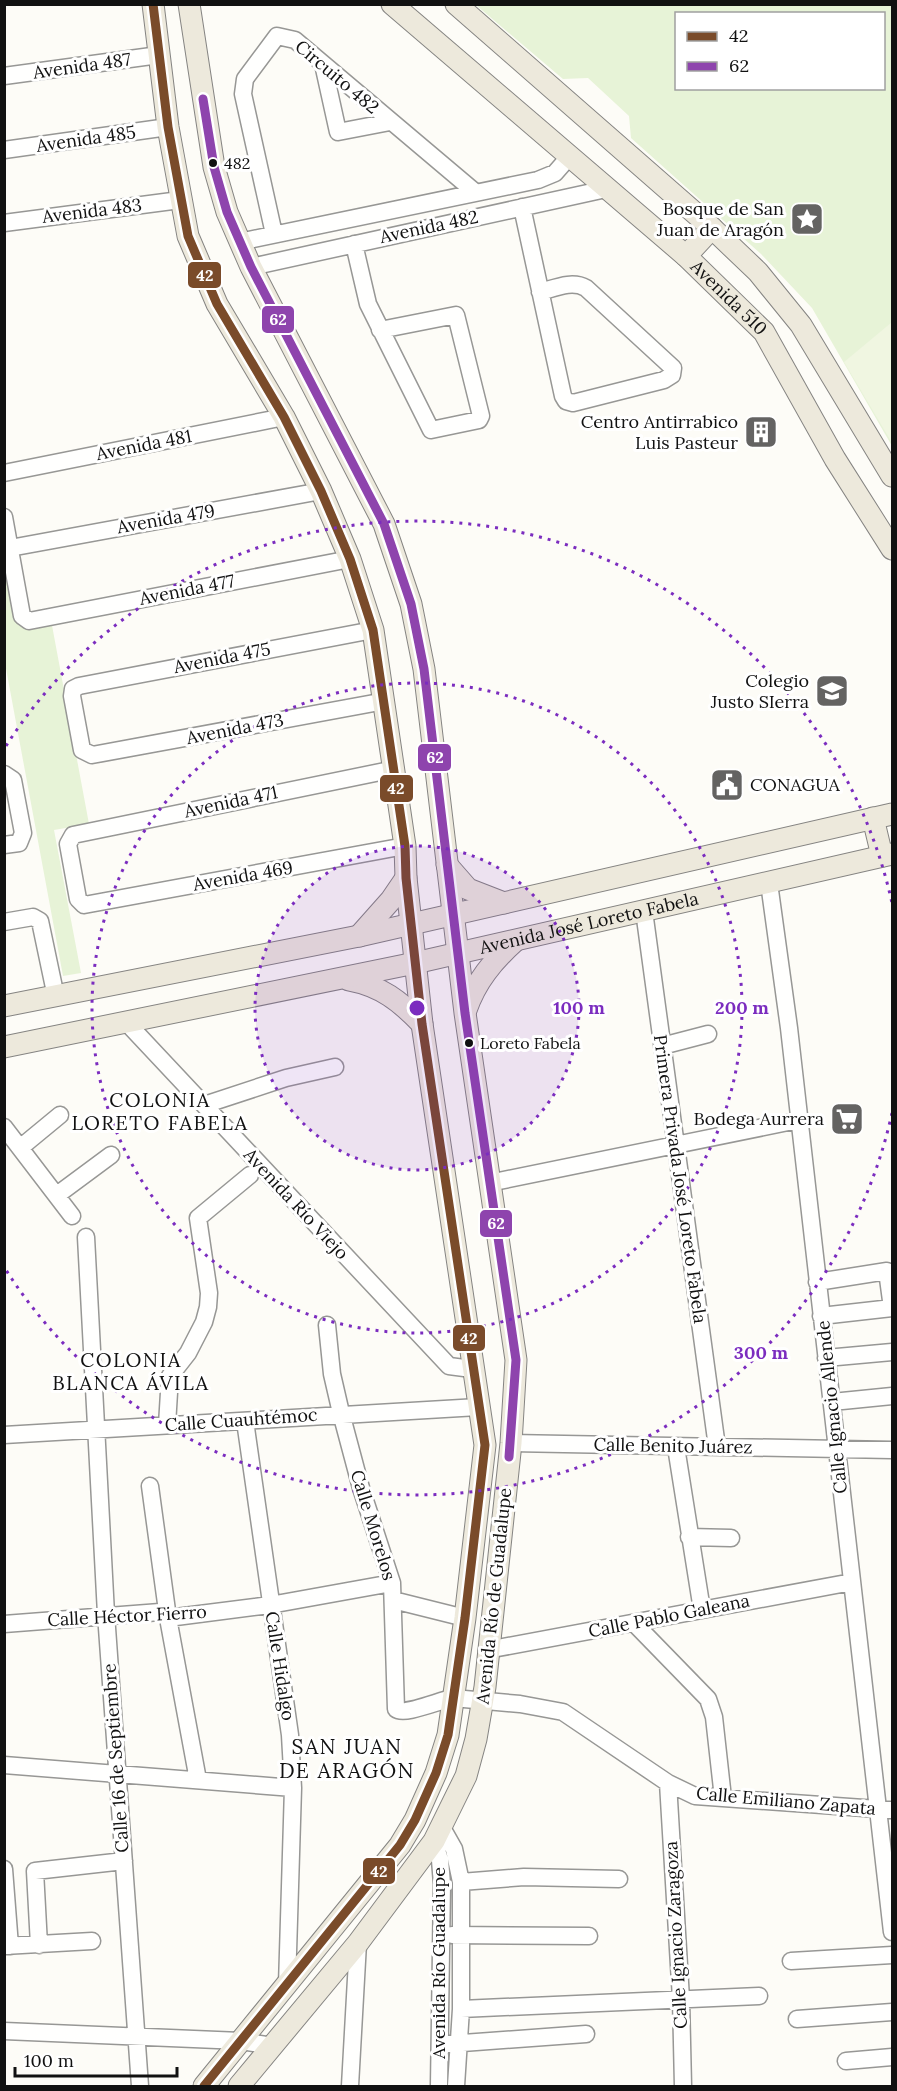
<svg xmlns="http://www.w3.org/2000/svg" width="897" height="2091" viewBox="0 0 897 2091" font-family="Lora,serif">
  <rect width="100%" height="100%" fill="#fdfcf7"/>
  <path fill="#e7f3d7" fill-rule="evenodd" d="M476,5H892V446L812,308L761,254L631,138L629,116L588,78L563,79ZM676,14H884V88H676Z
    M4,547L19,626L51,620L89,824L54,830L81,973L63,976L5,663Z"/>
  <path fill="#f0f6e1" d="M892,322V443L844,362Z"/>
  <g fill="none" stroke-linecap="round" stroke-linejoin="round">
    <defs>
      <path id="minor" d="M323,64L338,132L390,122
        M4,76L159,55
        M4,150L168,127
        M522,207L563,396L566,401L573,403L664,380L672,375L673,368L586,288C572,280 555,288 540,292
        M4,223L180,200
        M274,234L243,94L245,79L277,36L295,40L475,192
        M239,242L538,180L555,173L569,157
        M354,244L368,304L431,430L479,420L481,416L456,315L380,330
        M251,267L606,189
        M4,473L284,417
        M4,517L22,616L29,621L350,559
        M10,548L321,491
        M373,630L79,686L73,689L72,696L82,750L92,755L385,701
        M395,769L73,835L68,844L78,899L84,905L405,846
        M4,774L13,780L23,833L19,843L4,845
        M769,883L789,1028L892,1932
        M644,911L717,1447
        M4,922L33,917L40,921L56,997
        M128,1024L449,1366L472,1369
        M662,1046L708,1034
        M204,1105L286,1078L335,1067
        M4,1127L72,1216
        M20,1148L60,1115
        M489,1183L798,1120
        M57,1195L111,1155
        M86,1237L106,1614L140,2086
        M817,1282L887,1271L892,1308
        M821,1316L892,1308
        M327,1325L332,1374L341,1413L361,1488L392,1583L396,1709C404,1716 440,1700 453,1698L520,1704L563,1712L668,1783L695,1796L892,1810
        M826,1358L892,1352
        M832,1402L892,1396
        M245,1421L290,1735L293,1788L287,1985
        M167,1425L170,1376L188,1353L204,1322L208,1307L209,1293L198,1218L250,1175
        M4,1435L478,1407
        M511,1443L892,1450
        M676,1447L702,1610
        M150,1486L168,1618L198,1780
        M689,1537L731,1538
        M393,1600L465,1618
        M634,1623L708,1699L714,1717L723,1798
        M4,1624L160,1612L168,1618L270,1605L392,1583
        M487,1650L852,1582
        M4,1765L293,1788
        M668,1783L681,1999L683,2086
        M441,1826L454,1849L461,1882V2009L456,2086
        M434,1841L440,1860L442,1884L439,2086
        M4,1869L10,1946
        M461,1882L524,1877L619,1879
        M452,1935L589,1936
        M39,1945L35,1871L124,1861
        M4,1946L92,1941
        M791,1961L892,1955
        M461,2009L759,1996
        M797,2019L892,2012
        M4,2031L241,2041L273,2046
        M449,2044L586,2034
        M846,2061L892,2057
        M350,2086L358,1943"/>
      <g id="major">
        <path d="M153,4L168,127L188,236L217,304L284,417L321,491L350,559L373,630L405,846L406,878L422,1024L485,1445L465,1618L448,1735L436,1773L415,1820L400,1845L204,2086"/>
        <path d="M189,4L214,167L227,212L251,267L384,524L411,604L424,669L465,1013L516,1360L511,1443L485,1687L476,1739L466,1776L434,1841L358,1943L239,2086"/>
        <path id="s1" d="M392,4L686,256L764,332L835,459L892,549"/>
        <path d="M456,4L712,228L758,272L801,325L892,476"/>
        <path d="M686,256L712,228"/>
        <path d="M873,818L882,856"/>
        <path d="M447,865L468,889L504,903"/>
        <path d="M359,936L391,900L406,878"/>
        <path d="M349,980C381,986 400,1001 422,1024"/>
        <path d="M4,1006L359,936L892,814"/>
        <path d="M466,1010C476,981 493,961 515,941"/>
        <path id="s2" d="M4,1047L415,963L892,854"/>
      </g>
    </defs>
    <use href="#minor" stroke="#979795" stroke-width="19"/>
    <use href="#major" stroke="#858482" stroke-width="23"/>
    <use href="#minor" stroke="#fffffe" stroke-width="16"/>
    <use href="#major" stroke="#ede9dc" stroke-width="21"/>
    <defs>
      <path id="bus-1" d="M153,4L168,127L188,236L217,304L284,417L321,491L350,559L373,630L405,846L406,878L422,1024L485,1445L465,1618L448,1735L436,1773L415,1820L400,1845L204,2086"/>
      <path id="bus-2" d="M203,99L214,167L227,212L251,267L384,524L411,604L424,669L465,1013L516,1360L509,1457"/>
    </defs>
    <use href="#bus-1" stroke="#fff" stroke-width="14"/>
    <use href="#bus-2" stroke="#fff" stroke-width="14"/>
    <use href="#bus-1" stroke="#7a4b2a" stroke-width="9"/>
    <use href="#bus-2" stroke="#8e44ad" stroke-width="9"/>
  </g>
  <circle cx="417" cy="1008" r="162" fill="#7b2cbf" fill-opacity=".12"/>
  <g fill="none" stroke="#7b2cbf" stroke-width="3" stroke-dasharray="3 6">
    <circle cx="417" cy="1008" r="162"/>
    <circle cx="417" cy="1008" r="325"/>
    <path d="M892 1113A487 487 0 0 1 6 1270M6 746A487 487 0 0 1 892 903"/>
  </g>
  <defs>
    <symbol id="sight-square" viewBox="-11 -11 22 22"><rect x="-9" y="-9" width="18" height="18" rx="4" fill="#646362" stroke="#fff"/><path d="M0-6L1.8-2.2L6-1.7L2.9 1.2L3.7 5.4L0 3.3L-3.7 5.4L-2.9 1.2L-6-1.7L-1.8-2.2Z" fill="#fff"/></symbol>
    <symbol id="building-square" viewBox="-11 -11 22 22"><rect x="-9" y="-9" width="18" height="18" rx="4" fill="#646362" stroke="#fff"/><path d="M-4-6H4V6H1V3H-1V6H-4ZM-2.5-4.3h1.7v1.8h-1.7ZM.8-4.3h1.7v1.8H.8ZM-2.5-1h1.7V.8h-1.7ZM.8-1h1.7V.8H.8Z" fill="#fff"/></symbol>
    <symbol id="school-square" viewBox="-11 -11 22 22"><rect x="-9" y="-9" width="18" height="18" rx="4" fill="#646362" stroke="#fff"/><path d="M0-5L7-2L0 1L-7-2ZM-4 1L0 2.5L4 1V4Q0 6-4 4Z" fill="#fff"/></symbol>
    <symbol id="civic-square" viewBox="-11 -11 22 22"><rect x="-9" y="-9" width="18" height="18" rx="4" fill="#646362" stroke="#fff"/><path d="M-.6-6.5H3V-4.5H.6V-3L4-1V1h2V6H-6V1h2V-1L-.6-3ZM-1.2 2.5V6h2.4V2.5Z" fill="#fff"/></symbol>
    <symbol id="supermarket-square" viewBox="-11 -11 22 22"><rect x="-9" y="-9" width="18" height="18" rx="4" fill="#646362" stroke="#fff"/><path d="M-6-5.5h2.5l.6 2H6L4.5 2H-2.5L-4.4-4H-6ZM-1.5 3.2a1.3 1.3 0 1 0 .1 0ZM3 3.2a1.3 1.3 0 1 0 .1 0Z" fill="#fff"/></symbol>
  </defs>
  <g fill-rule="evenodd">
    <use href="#sight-square" x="788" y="200" width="38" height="38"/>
    <use href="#building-square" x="742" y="413" width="38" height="38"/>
    <use href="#school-square" x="813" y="672" width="38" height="38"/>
    <use href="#civic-square" x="708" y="766" width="38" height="38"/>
    <use href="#supermarket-square" x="828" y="1100" width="38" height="38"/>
  </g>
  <g fill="#111" stroke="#fff" stroke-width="2">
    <circle cx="213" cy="163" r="5"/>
    <circle cx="469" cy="1043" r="5"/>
  </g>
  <g text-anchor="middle" stroke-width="6" stroke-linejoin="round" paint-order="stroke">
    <g font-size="16" fill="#111" stroke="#fff" text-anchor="start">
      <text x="224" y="169">482</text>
      <text x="480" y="1049">Loreto Fabela</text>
    </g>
    <g font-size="18" fill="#111" stroke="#fff">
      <text transform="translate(82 66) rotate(-8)" y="6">Avenida 487</text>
      <text transform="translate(337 77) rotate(40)" y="6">Circuito 482</text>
      <text transform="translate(86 139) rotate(-8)" y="6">Avenida 485</text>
      <text transform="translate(92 211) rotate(-7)" y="6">Avenida 483</text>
      <text transform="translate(429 227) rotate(-12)" y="6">Avenida 482</text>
      <text dy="6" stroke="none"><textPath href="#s1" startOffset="447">Avenida 510</textPath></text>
      <text transform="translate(144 445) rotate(-11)" y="6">Avenida 481</text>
      <text transform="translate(166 519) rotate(-10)" y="6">Avenida 479</text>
      <text transform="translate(187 590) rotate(-11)" y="6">Avenida 477</text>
      <text transform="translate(222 658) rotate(-11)" y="6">Avenida 475</text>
      <text transform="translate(235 729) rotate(-11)" y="6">Avenida 473</text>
      <text transform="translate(231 802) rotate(-12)" y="6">Avenida 471</text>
      <text transform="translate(243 876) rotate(-10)" y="6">Avenida 469</text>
      <text dy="6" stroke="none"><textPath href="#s2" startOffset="598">Avenida José Loreto Fabela</textPath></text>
      <text transform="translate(680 1179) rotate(82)" y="6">Primera Privada José Loreto Fabela</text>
      <text transform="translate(296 1204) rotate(47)" y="6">Avenida Río Viejo</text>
      <text transform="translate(832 1407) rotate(-96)" y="6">Calle Ignacio Allende</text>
      <text transform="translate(241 1420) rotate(-4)" y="6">Calle Cuauhtémoc</text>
      <text transform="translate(673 1446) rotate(1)" y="6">Calle Benito Juárez</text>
      <text transform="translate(373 1525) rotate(73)" y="6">Calle Morelos</text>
      <text transform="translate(494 1596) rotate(-84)" y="6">Avenida Río de Guadalupe</text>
      <text transform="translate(127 1616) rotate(-3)" y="6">Calle Héctor Fierro</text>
      <text transform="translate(669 1616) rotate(-11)" y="6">Calle Pablo Galeana</text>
      <text transform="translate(280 1666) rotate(81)" y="6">Calle Hidalgo</text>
      <text transform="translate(116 1758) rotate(-94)" y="6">Calle 16 de Septiembre</text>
      <text transform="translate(786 1801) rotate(5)" y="6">Calle Emiliano Zapata</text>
      <text transform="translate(676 1935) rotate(-93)" y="6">Calle Ignacio Zaragoza</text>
      <text transform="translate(439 1963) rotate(-90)" y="6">Avenida Río Guadalupe</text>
    </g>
    <g font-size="18" fill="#111" stroke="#fff" text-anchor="end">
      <text x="784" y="215">Bosque de San<tspan x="784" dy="21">Juan de Aragón</tspan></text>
      <text x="738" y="428">Centro Antirrabico<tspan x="738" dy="21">Luis Pasteur</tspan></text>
      <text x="809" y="687">Colegio<tspan x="809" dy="21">Justo SIerra</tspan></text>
      <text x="750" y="791" text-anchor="start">CONAGUA</text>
      <text x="824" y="1125">Bodega Aurrera</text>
    </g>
    <g font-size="20" letter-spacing="1.5" fill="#111" stroke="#fff">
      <text x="160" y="1107">COLONIA<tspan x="160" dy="23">LORETO FABELA</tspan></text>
      <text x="131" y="1367">COLONIA<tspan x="131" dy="23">BLANCA ÁVILA</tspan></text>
    </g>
    <g font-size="21" letter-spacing="1.5" fill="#111" stroke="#fff">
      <text x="347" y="1754">SAN JUAN<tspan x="347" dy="24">DE ARAGÓN</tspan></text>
    </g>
  </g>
  <circle cx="417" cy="1008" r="9" fill="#7b2cbf" stroke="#fff" stroke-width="3"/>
  <g font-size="18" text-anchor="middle" font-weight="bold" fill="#7b2cbf" stroke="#fff" stroke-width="6" stroke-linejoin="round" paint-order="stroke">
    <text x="579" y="1014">100 m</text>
    <text x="742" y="1014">200 m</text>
    <text x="761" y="1359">300 m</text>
  </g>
  <g stroke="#fff" stroke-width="2">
    <rect x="187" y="261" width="35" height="28" rx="6" fill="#7a4b2a"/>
    <rect x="261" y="305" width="34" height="29" rx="6" fill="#8e44ad"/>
    <rect x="417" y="743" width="35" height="29" rx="6" fill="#8e44ad"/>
    <rect x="379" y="774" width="35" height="29" rx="6" fill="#7a4b2a"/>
    <rect x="479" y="1209" width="34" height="29" rx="6" fill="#8e44ad"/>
    <rect x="452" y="1324" width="34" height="28" rx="6" fill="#7a4b2a"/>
    <rect x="362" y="1857" width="34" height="28" rx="6" fill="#7a4b2a"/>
  </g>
  <g font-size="16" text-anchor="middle" font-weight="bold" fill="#fff">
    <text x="205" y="281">42</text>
    <text x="278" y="325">62</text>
    <text x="435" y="763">62</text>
    <text x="396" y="794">42</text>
    <text x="496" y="1229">62</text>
    <text x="469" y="1344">42</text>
    <text x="379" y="1877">42</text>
  </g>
  <rect width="897" height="2091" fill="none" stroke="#111111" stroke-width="12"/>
  <rect x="675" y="12" width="210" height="78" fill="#ffffff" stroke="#a0a0a0" stroke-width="1.5"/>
  <rect x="687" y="32" width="30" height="9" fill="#7a4b2a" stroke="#a0a0a0" stroke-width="1.5"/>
  <text x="729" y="42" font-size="18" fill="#111111">42</text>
  <rect x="687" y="62" width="30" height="9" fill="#8e44ad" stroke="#a0a0a0" stroke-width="1.5"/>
  <text x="729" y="72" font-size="18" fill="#111111">62</text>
  <path d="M15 2067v9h162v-9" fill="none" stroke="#111111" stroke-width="3"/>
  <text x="24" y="2067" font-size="18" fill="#111111" stroke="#ffffff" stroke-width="4.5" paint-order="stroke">100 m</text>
</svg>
